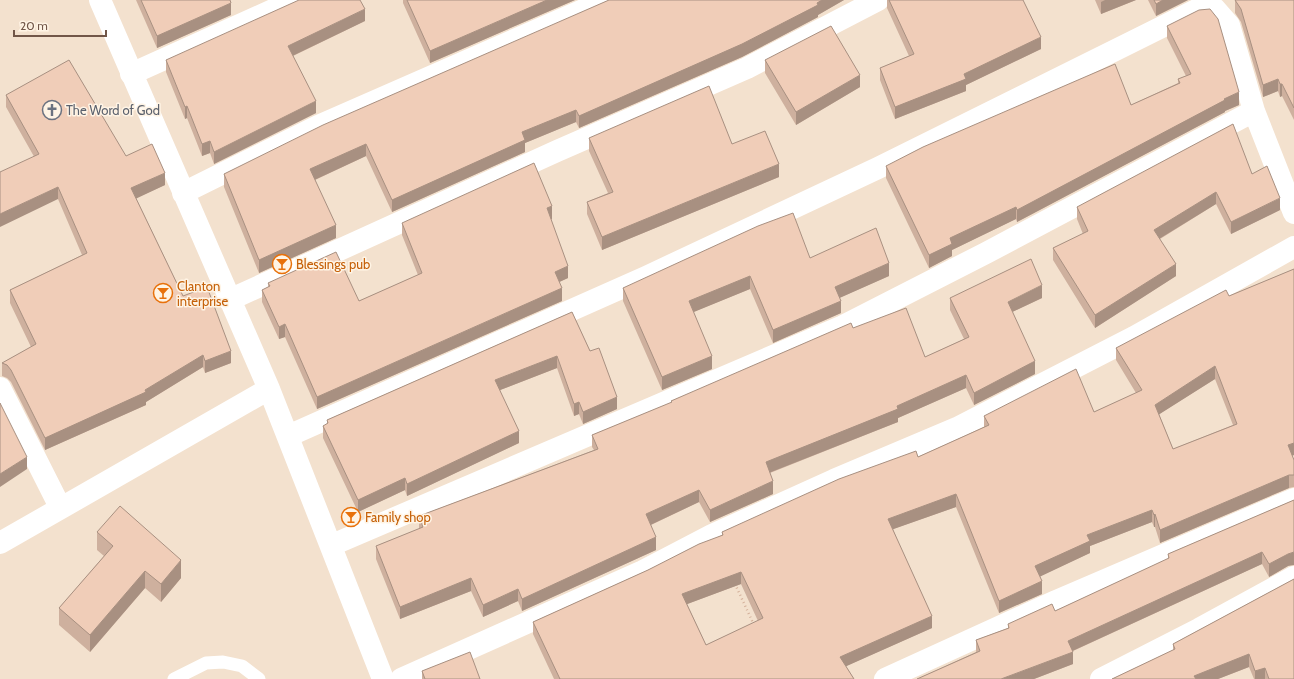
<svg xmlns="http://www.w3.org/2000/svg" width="1294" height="679" viewBox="0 0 1294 679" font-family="Cabin,sans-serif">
  <rect width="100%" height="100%" fill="#fbf0df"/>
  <path fill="#f3e1ce" d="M0,0H1294V679H0Z"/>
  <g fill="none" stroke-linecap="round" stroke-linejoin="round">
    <path stroke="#d4b19b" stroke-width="2.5" stroke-dasharray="1 3" stroke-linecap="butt" d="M735,584L754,625"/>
    <path stroke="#fff" stroke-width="13" d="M174,679L206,663L223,662L242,666L259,679"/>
    <path stroke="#fff" stroke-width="22" d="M100,0L269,389L383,679
      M131,74L295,0
      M183,193L318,126L606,0
      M229,300L557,151L747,68L878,0
      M0,388L60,507
      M288,436L646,277L878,168L1196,10L1215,9L1229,25L1254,111L1294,213
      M0,543L269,389
      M332,545L843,326L986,253L1254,111
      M401,679L643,571L712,535L834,480L957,428L1134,337L1294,247
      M885,679L1056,601L1294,499
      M1101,679L1199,629L1294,577"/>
  </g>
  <path fill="#ceb09e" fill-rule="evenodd" d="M136,0H230L231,15L157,48Z
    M403,0H575L430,63L403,3Z
    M609,0H844L818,15V17L742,57L579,128L576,122L525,143V152L392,212L366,156L315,180L336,238L259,273L224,187V174Z
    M887,0H1023L1041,49L966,85V91L895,119L880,80V68L909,56L887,8Z
    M1095,0H1136L1101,14Z
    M1148,0H1188L1156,16Z
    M1235,0H1294V120L1282,96L1280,97L1278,91L1263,97L1241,22L1235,13Z
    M365,21L293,56L316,113L214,164L210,153L202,156L187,118L185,119L166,72V60Z
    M1167,26L1239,105L1225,111V112L1017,222L1016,219L952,250V256L929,268L886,178V166L1131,105L1178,83V79L1186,76L1167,38Z
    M765,60L860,87L796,125L765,73Z
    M6,95L126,156L165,185L136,198L183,296L231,363L205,373L203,367L146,402V405L45,450L11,382L7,378L2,376V363L31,347L10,303V290L82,255L58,199L6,107Z
    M589,138L732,144L779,177L602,250L587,214V202L608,193L589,151Z
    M1252,174L1280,210L1231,234L1216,204L1160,239L1176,276L1095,328L1053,260V248L1083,234L1077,219V207Z
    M551,219L568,278L559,282L562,301L317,409L285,337L279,339L262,302V290L268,287V283L359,301L418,275L402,235V223L552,219Z
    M810,258L889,276L839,298L841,313L773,343L750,289L693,312L712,369L662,390L623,301V288Z
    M1294,269V455L1292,456L1294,460V487L1289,488L1160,543L1155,527H1154L1152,522L1090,546V553L1040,576L1042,594L999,613L956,507L893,529L932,628L846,666L854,679H554L533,634V622L648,570L722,535V532L918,457L984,427V416L1094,412L1136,393L1116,360V348L1229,296ZM1215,379L1233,425L1173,449L1159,414ZM741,584L758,621L706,645L687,604Z
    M950,298H1042L1012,312L1035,374L974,405L966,388L898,418V422L770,473L773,494L710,522L699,502L651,525L656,550L522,611L518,601L483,617L471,591L400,619L376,559V546L419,529V516L594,450L592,447V435L671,403V401L853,328L925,357L964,339L950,310Z
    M572,312L617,409L583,424L579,414L574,416L557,368L500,390L519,443L407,496L405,490L358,512L323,438V426L327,424V420Z
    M1294,500L1288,566L1269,577L1262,564L1073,651V664L1034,679H917L976,652V640L1008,628V624L1055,611L1168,559V554Z
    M97,532L181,578L161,602L145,588L90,652L59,625V608L104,556L97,550Z
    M1294,579V679H1254L1249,667L1218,679H1112L1173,650V644Z
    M422,671L480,679H422Z"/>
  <path fill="#a89081" d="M547,0H575L430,63V51Z
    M822,0H844L818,15V17L742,57L579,128V116Z
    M1105,0H1136L1101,14V2Z
    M1163,0H1188L1156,16V4Z
    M231,3V15L157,48V36Z
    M365,9V21L288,58V46Z
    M1041,37V49L966,85V91L895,119V107Z
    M860,75V87L796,125V112Z
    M1278,79V91L1263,97V85Z
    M1280,84H1282V96L1280,97Z
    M1239,92V105L1225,111V112L1017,222V210L1224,99Z
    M316,101V113L214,164V152Z
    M187,106V118L185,119V107Z
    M576,110V122L525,143V152L392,212V200L522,132Z
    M210,141V153L202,156V144Z
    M366,144V156L310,182V169Z
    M779,164V177L602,250V237Z
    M165,173V185L131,201V188Z
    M58,187V199L0,227V214Z
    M1216,192V204L1154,242V230Z
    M1280,198V210L1231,234V222Z
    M552,206V219L547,221V208Z
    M1016,207V219L952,250V256L929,268V255L950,238Z
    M336,225V238L259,273V260Z
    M889,263V276L835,300V287Z
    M1176,264V276L1095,328V315Z
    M568,266V278L555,284V272Z
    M750,276V289L689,314V301Z
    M1042,285V298L1008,314V302Z
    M562,288V301L317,409V397Z
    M841,301V313L773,343V330Z
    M285,324V337L279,339V327Z
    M231,351V363L205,373V361Z
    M203,355V367L146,402V405L45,450V438L145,390Z
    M557,356V368L495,392V380Z
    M712,356V369L662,390V377Z
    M1035,361V374L974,405V393Z
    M1215,366V379L1155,417V405Z
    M966,375V388L898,418V422L766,474V462L897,406Z
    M617,397V409L583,424V412Z
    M579,402V414L574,416V404Z
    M519,431V443L407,496V484Z
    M1294,443V455L1288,457V445Z
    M27,457V469L0,487V474Z
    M1289,475V488L1160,543V530Z
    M405,478V490L358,512V500Z
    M773,481V494L710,522V510Z
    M699,490V502L646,527V514Z
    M956,494V507L888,531V519Z
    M1152,510V522L1090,546V553L1035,579V566L1087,535Z
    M1155,514V527H1154V515Z
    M656,537V550L522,611V599Z
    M1262,552V564L1068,653V641Z
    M1294,552V565L1288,566L1269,577V564L1288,554Z
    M181,560V578L161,602V584Z
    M145,571V588L90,652V635Z
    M741,572V584L682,606V594Z
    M471,578V591L400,619V607Z
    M1042,581V594L999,613V601Z
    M518,589V601L483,617V605Z
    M932,616V628L840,669V657Z
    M1073,652V664L1034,679H1001Z
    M1249,654V667L1218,679H1194V676Z
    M1265,668V679H1255V671Z"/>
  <path fill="#f0cdb8" stroke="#a89081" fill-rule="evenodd" d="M141,0H230L231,3L157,36Z
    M299,0H360L365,9L288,46L316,101L214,152L210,141L202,144L187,106L185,107L166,60Z
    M407,0H547L430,51Z
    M609,0H822L817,3L818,5L742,44L579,116L576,110L522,132L525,140L392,200L366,144L310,169L336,225L259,260L224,174L323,125Z
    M889,0H1023L1041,37L964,74L966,79L895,107L880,68L914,54Z
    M1154,0H1163L1156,4Z
    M1235,0H1294V108L1282,84H1280L1278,79L1263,85L1241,9Z
    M1210,9L1218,19L1239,92L1224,99L1225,100L1017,210L1016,207L950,238L952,244L929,255L886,166L923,147L1115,64L1131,105L1180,83L1178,79L1191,74L1167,26L1199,10Z
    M831,26L860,75L796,112L765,60Z
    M69,60L126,156L152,144L165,173L131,188L183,296L207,287L231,351L205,361L203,355L145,390L146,392L45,438L11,370L7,365L2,363L36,344L10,290L87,253L58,187L0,214V172L39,154L6,95Z
    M709,86L732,144L765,131L779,164L602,237L587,202L613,192L589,138Z
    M1233,124L1252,174L1267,166L1280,198L1231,222L1216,192L1154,230L1176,264L1095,315L1053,248L1088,231L1077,207Z
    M534,163L552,206L547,208L568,266L555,272L562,288L317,397L285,324L279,327L262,290L270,286L268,283L336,252L359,301L422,273L402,223Z
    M793,213L810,258L876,228L889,263L835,287L841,301L773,330L750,276L689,301L712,356L662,377L623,288L758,226Z
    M1031,259L1042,285L1008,302L1035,361L974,393L966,375L897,406L898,409L766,462L773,481L710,510L699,490L646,514L656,537L522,599L518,589L483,605L471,578L400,607L376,546L423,527L419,516L598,449L592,435L672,402L671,401L851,323L853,328L906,308L925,357L969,337L950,298Z
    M1294,269V443L1288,445L1294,460V475H1289L1160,530L1155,514L1154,515L1152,510L1087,535L1090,541L1035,566L1042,581L999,601L956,494L888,519L932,616L840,657L854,679H559H560L533,622L648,570L699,544L723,535L722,532L839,479L916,451L918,457L989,425L984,416L1076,369L1094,412L1142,390L1116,348L1226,290L1229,296ZM1215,366L1237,424L1173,449L1155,405ZM741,572L763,618L706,645L682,594Z
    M572,312L590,351L599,348L617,397L583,412L579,402L574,404L557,356L495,380L519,431L407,484L405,478L358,500L323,426L328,423L327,420Z
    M0,403L27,457L0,474Z
    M1294,500V552L1288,554L1269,564L1262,552L1068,641L1073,652L1001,679H917L980,651L976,640L1009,628L1008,624L1052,604L1055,611L1169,558L1168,554Z
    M120,506L181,560L161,584L145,571L90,635L59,608L113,546L97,532Z
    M1294,579V679H1269L1265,668L1255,671L1249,654L1194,676L1196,679H1112L1175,649L1173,644Z
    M470,652L480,679H425L422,671Z"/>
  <defs>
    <symbol id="church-ring" viewBox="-11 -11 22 22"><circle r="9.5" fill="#fff4e5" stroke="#6b7280" stroke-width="1.5"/><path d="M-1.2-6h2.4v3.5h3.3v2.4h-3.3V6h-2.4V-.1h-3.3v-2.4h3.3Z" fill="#6b7280"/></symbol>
    <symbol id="bar-ring" viewBox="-11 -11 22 22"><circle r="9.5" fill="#fff4e5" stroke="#e8710a" stroke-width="1.5"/><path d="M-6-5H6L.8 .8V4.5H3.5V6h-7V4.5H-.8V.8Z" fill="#e8710a"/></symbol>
  </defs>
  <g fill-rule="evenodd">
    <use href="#church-ring" x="41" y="99" width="22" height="22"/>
    <use href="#bar-ring" x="271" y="253" width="22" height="22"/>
    <use href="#bar-ring" x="152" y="282" width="22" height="22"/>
    <use href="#bar-ring" x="340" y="506" width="22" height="22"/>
  </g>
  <g text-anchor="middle" stroke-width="3" stroke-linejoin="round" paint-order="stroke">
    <g font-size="13" fill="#5b616d" stroke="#fff4e5" text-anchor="start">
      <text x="66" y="115">The Word of God</text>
    </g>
    <g font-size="13" fill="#c56008" stroke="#fff4e5" text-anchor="start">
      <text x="296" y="269">Blessings pub</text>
      <text x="177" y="291">Clanton<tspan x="177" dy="15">interprise</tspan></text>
      <text x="365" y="522">Family shop</text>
    </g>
  </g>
  <path d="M14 30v6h92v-6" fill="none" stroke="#715648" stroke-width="2"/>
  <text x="20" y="30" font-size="12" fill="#715648" stroke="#fff4e5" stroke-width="3" paint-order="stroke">20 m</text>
</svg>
